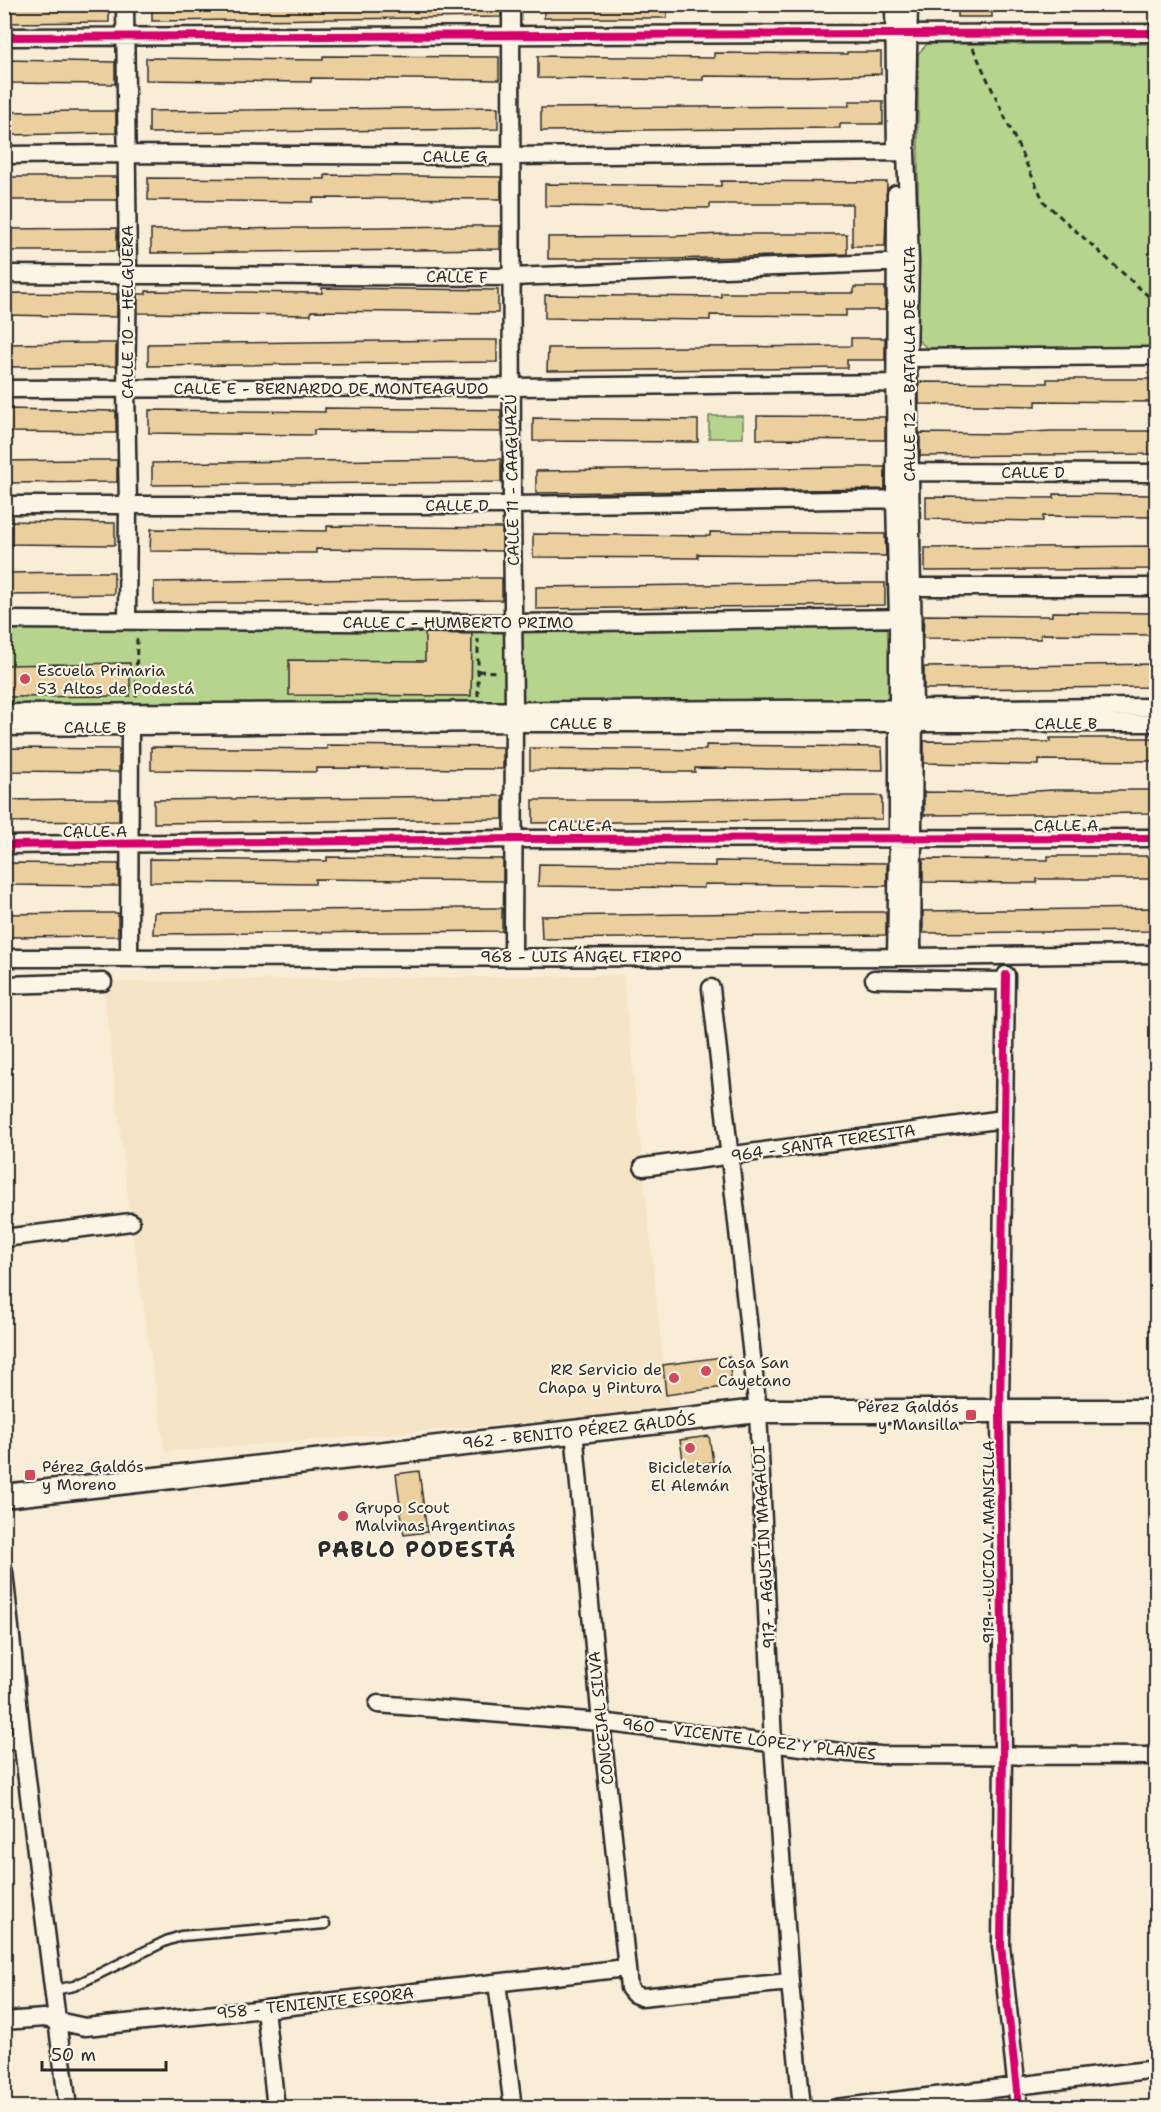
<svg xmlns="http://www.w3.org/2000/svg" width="1161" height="2112" viewBox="0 0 1161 2112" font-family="'Shantell Sans',sans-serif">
<rect width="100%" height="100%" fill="#f9edd7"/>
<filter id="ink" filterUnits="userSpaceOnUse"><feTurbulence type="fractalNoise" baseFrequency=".0167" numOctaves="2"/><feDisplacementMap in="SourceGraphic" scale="12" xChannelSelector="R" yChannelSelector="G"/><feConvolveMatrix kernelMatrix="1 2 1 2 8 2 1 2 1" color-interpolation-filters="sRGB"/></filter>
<g filter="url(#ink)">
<!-- built -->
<path fill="#f5e4c6" d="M623 975 668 1411 165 1452 131 1222 103 982Z"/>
<!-- green -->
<path fill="#b6d48d" stroke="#70805c" stroke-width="1.5" d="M927 44H1156V348H927L918 340V54Z
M709 416H743V438H709Z
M898 618 897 708 5 713 4 620Z"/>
<!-- building -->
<path fill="#ebcf9f" stroke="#2b2b2b" stroke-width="1.5" d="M4 4H109V22L4 23Z
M152 4H501V17L152 21Z
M544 4H667V18H544Z
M958 4H992V17H958Z
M847 52H881V74L796 77 703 76V80L538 78V56L714 58V53L847 54Z
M323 56 499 57V80L311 78V82L146 80V58L323 60Z
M4 60 115 62V84L4 83Z
M849 101H883V124H840V128L541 131V108L849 106Z
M498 107V129L149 133V111Z
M83 111H116V133L4 135V112Z
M325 175 501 177V199L313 198V202L148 200V178L325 179Z
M4 177H116L117 200H4Z
M721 181 887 182 885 246H852V204H710V208L545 206V184L721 186Z
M466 226H500V249L151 253V230Z
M117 228V251H4V229Z
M724 234H847V254L671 259H548V237L675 236Z
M854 287H885V310H846V316L710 315V320L545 318V295L721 297V293H854Z
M322 288 498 290V313L311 311V315L138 313V294H146V291L322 293Z
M4 293 117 294V317L4 315Z
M851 338H885V360H847V368L547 371 548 348 851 346Z
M463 340H497V362L148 366V344Z
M89 343H116V366L4 367V344Z
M1047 379H1156V402L1036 401V406L919 404V382L1047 383Z
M325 408 501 410V432L314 430V435L149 433V410L325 412Z
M4 409 116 411V433L4 432Z
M757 416 885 417V440L757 439Z
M533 418 698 420V442L533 441Z
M1050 431H1156V454L920 456V433L1001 434Z
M466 459H501V482L152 485V463Z
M83 460H117V482L4 483V461Z
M851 467H885V489L536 493V471Z
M1054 494 1156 495V517L1043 516V521L926 519V497L1054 498Z
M4 521 115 523V545L4 544Z
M327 526 502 528V551L316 549V553H281V552L150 551 151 529 327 531Z
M710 532 885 534 886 556 698 554V558L533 557V534L710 536Z
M1156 546V569L925 571V548Z
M80 572H114V594L4 595V573Z
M468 578H502V600L154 604V582Z
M851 583H885V605L536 609V587Z
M1052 612 1156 613V635L1041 634V639L923 638 924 615 1052 616Z
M425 633 472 634 471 696 289 695V660L425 661Z
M130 663V696L4 697V665Z
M1156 664V687L924 689V667Z
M1050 738H1156V761L1039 760V765L924 763V741L1050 742Z
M327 745 503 747V769L316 768V772L151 770V747L327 749Z
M706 745 882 747 883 770 695 768V772H661V771L530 770V748L706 750Z
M4 748 119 749V772L4 771Z
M1053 790H1156V813L924 815V792L1004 793Z
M468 796H503V819L154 823V800Z
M848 796H882V819L533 823V800H660Z
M85 799H119V821L4 822V800Z
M1048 856H1156V879H1037V883L923 882V859L1048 860Z
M327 857 503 859V881L315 879V884L150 882V859L327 861Z
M715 861 887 863V886L704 884V888L538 886 539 864 715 866Z
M4 863 119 864V886L4 885Z
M468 908H502V931L153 934 154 912Z
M1156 908V931L923 933V911Z
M856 912H886V935L542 939 541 916Z
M84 913H118V936L4 937V914Z
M729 1356 731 1379 724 1387 666 1395 663 1365Z
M709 1436 713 1462 684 1466 680 1440Z
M419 1471 427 1532 404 1535 396 1474Z"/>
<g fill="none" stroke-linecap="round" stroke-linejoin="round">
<!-- lane casing -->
<g stroke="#2b2b2b" stroke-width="13">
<path id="lane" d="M54 1990 74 1986 166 1941 181 1936 325 1924"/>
</g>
<!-- street casing -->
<g stroke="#2b2b2b" stroke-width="21">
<path id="street" d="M125 4 128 273 126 389 128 505 127 620
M511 4 512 505 514 709 513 956
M894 4 896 151
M909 4 906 152 910 262 908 358 914 708 912 957
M4 37 1156 33
M4 155 127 154 510 156 906 152
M4 274 511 277 909 262
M908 358 1156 356
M4 389 511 387 905 383
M910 472 1156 473
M4 505H512L906 499
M912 587H1156
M4 620 514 623 908 618
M4 713 1156 707
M4 727 514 723H1156
M4 845 514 839 1156 838
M896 957 898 839V618L895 500 896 194
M4 958 912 957 1156 954
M129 958 130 726
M1006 975 1000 1410 1003 1754 1001 1946 1019 2108
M874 979 1005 981
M4 985 103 982
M711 988 758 1411 773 1743 790 1982 802 2108
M643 1167 1004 1119
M4 1238 131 1222
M574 1431 601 1722 629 1988 634 1994 641 1997 790 1982
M4 1572 22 1739 68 2108
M378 1704 601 1722 849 1753 881 1755 1156 1756
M4 1742 22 1739
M497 1983 513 2108
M265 2009 276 2108
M4 2021 44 2018 85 2027 265 2009 626 1968
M836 2108 1156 2069"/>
</g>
<!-- secondary casing -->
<g stroke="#2b2b2b" stroke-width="27">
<path id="secondary" d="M4 1496 758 1411H1156"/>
</g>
<!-- path -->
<path stroke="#2b2b2b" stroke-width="3" stroke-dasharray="6 4.5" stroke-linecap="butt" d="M973 48 1044 202 1156 303
M478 671 497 672
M478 696V639
M136 697 137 637"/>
<!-- lane -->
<use href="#lane" stroke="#fcf5e5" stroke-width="8"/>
<!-- street -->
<use href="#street" stroke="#fcf5e5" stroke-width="16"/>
<!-- secondary -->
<use href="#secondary" stroke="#fcf5e5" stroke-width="22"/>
<!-- cycleway casing -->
<g stroke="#fcf5e5" stroke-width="11">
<path id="cycleway" d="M4 37 1156 33
M4 845 514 839 1156 838
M1006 975 1000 1410 1003 1754 1001 1946 1019 2108"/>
</g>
<!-- cycleway -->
<use href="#cycleway" stroke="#d6006c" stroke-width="8"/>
</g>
</g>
<!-- markers -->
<g fill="#d1495b" stroke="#fcf5e5" stroke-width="2">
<circle cx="25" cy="679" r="6"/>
<circle cx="706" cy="1371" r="6"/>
<circle cx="674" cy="1378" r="6"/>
<rect x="965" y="1409" width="12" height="12" rx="3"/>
<circle cx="690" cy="1448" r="6"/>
<rect x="24" y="1469" width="12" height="12" rx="3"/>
<circle cx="343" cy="1516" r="6"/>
</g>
<g text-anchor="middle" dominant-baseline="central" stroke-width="4.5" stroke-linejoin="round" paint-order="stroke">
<!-- street labels -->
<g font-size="16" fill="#2b2b2b" stroke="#fcf5e5">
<text x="455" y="156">CALLE G</text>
<text transform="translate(457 277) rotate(1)">CALLE F</text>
<text transform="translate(127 312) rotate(-90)">CALLE 10 - HELGUERA</text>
<text transform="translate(909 364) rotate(-90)">CALLE 12 - BATALLA DE SALTA</text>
<text x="331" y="388">CALLE E - BERNARDO DE MONTEAGUDO</text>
<text x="1033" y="472">CALLE D</text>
<text transform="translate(512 480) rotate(-91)">CALLE 11 - CAAGUAZÚ</text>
<text x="457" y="505">CALLE D</text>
<text x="458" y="622">CALLE C - HUMBERTO PRIMO</text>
<text x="581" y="723">CALLE B</text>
<text x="1066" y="723">CALLE B</text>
<text x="95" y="727">CALLE B</text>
<text x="580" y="825">CALLE A</text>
<text x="1066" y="825">CALLE A</text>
<text x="95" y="831">CALLE A</text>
<text x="581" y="956">968 - LUIS ÁNGEL FIRPO</text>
<text transform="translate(823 1143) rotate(-8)">964 - SANTA TERESITA</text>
<text transform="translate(579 1431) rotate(-6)">962 - BENITO PÉREZ GALDÓS</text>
<text transform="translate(988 1542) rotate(-90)">919 - LUCIO V. MANSILLA</text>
<text transform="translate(764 1547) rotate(-93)">917 - AGUSTÍN MAGALDI</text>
<text transform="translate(601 1718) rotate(-96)">CONCEJAL SILVA</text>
<text transform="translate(749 1739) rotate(7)">960 - VICENTE LÓPEZ Y PLANES</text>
<text transform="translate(315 2003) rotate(-6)">958 - TENIENTE ESPORA</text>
</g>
<!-- poi labels -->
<g font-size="16" fill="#2b2b2b" stroke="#fcf5e5" text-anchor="start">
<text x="37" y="670">Escuela Primaria<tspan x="37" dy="18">53 Altos de Podestá</tspan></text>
<text x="718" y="1362">Casa San<tspan x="718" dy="18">Cayetano</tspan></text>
<text x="662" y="1369" text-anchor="end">RR Servicio de<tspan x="662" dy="18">Chapa y Pintura</tspan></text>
<text x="959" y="1406" text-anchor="end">Pérez Galdós<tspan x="959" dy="18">y Mansilla</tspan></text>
<text x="42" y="1466">Pérez Galdós<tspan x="42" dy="18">y Moreno</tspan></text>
<text x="690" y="1467" text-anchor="middle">Bicicletería<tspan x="690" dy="18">El Alemán</tspan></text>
<text x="355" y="1507">Grupo Scout<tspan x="355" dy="18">Malvinas Argentinas</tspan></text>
</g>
<!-- district labels -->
<g font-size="22" font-weight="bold" letter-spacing="1.5" fill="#2b2b2b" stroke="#fcf5e5">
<text x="417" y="1549">PABLO PODESTÁ</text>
</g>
</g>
<!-- margin -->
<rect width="1161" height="2112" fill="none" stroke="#fcf5e5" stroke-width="24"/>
<rect x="12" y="12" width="1137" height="2088" fill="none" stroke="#2b2b2b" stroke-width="2" filter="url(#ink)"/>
<!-- scale -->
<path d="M42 2061v9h124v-9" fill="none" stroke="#2b2b2b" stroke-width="3"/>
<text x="51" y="2061" font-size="18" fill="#2b2b2b" stroke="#fcf5e5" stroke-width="4.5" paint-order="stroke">50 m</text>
</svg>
